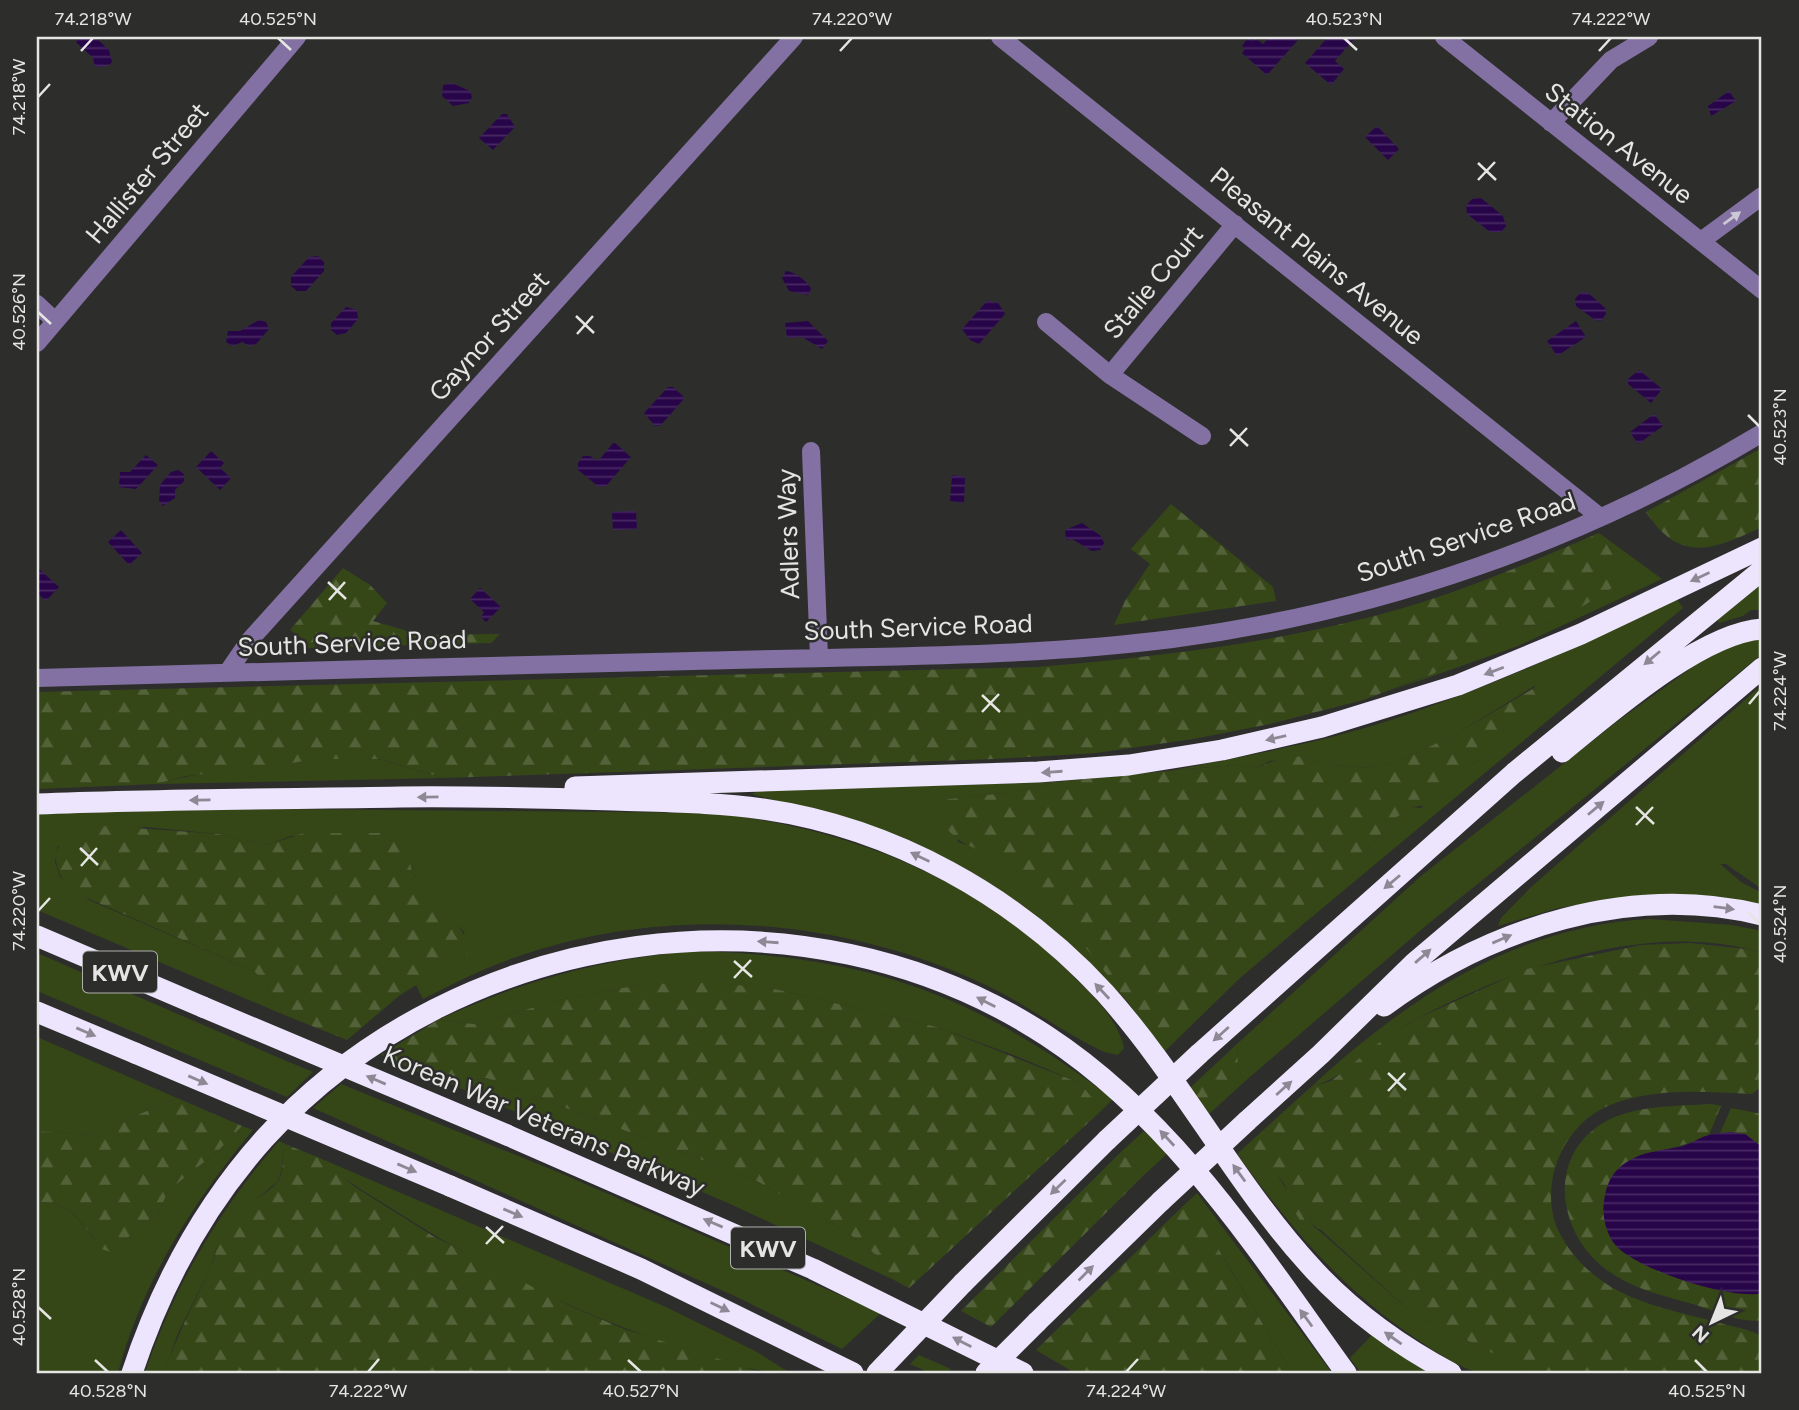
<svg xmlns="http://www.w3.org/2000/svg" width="1799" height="1410" viewBox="0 0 1799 1410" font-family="Figtree,sans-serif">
<defs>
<pattern id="forest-firs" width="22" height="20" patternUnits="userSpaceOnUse" patternTransform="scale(1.75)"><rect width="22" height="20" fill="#364717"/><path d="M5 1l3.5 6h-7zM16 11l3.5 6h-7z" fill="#536239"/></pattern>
<pattern id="water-rules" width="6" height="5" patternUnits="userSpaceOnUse" patternTransform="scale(1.75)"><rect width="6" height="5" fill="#280549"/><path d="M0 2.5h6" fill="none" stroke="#472963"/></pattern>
</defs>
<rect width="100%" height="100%" fill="#2d2e2c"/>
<!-- grass -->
<path fill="#364717" d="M1599 533 1662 579 1518 646 1393 690 1433 674 1481 643 1515 629 1551 622 1612 551Z
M1762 581V610H1751L1743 616 1719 623 1716 618Z
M1676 598 1683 608 1301 926 1394 819 1412 807 1421 808 1450 777 1479 760 1536 685 1456 734 1395 763 1366 768 1323 764 1306 757 1270 761 1255 768 1237 765 1173 770C1251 755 1331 741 1406 715 1499 683 1589 643 1676 598Z
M1762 638V654L1428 924 1244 1082 1238 1067 1237 1044 1421 876 1614 724 1712 653 1726 645Z
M1762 685V889L1726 864H1720L1741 882 1762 893V906L1623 898 1558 908 1498 926 1501 918 1530 888Z
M313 759H378L444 778 156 784C207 769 260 770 313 759Z
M1055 782 1014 792 949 799 958 842C969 846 983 848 994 854 1033 875 1100 964 1128 1002L1055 931 932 852 894 834 752 794 757 791Z
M278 809 711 813C845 827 976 877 1072 975 1094 997 1117 1018 1124 1048L1118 1055 1104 1052C1060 1031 1021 1000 975 980 834 917 666 905 519 956 486 967 454 983 423 999L416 985 466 954 464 932 420 884 411 869 399 833 291 836 267 845 219 834 145 827 58 847 55 862 60 877 89 900 254 971 267 985 282 1014 37 910V811Z
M1649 919 1732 925 1762 931V953C1653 919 1515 967 1418 1018 1380 1038 1352 1075 1311 1087 1406 999 1516 926 1649 919Z
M694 951C869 956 974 994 1113 1099L1102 1110 1080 1083 1016 1056 937 1027 766 987 644 984 564 999 474 1024 438 1020C522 981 601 959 694 951Z
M37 953 284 1060 313 1072 287 1097 37 991Z
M37 1037 177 1098 91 1135 37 1131Z
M487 1078 755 1180 847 1232 876 1255 894 1280 728 1203 448 1083C463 1085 472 1079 487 1078Z
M341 1084 560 1173 881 1313 842 1349 739 1298 313 1108Z
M242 1126 253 1130C193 1202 142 1282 118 1373H37V1203C66 1199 79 1219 95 1241L122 1244 140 1225 158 1214 168 1191 219 1150Z
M1144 1131 1168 1153 1144 1175 1121 1152Z
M279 1141 285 1144C281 1157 284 1169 278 1181L221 1230 212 1265 178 1333 164 1373H145C174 1286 219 1210 279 1141Z
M1237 1154 1275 1172 1307 1220 1411 1312 1532 1373C1516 1373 1494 1377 1479 1373 1458 1367 1436 1352 1418 1340 1340 1288 1292 1229 1237 1154Z
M322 1159 666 1307 757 1352 790 1373C754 1373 721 1361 687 1350 583 1316 483 1268 391 1208 367 1193 343 1180 322 1159Z
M1197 1193 1332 1373H1292L1224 1258 1182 1207Z
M1372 1335 1431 1373H1361L1350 1358Z
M919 1355 951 1369 947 1373H930L910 1364Z"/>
<!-- forest -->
<path fill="url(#forest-firs)" d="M1762 448V527C1714 549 1681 565 1646 512Z
M1171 504 1273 587 1276 601 1114 625 1125 601 1150 564 1131 549Z
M1599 533 1612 551 1620 570 1612 588 1583 606 1551 622 1515 629 1482 643 1433 674 1363 700 1270 724 1193 739 1096 753 994 759 444 778 379 759H313L273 767 186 776 156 784 37 789V692L1037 667C1166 656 1296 641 1420 603 1481 584 1540 558 1599 533Z
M343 568 370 585 387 603 373 621 421 635 500 634 491 643 306 648 307 641 290 630Z
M1546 681 1551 683 1552 689C1536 716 1506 740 1481 758 1460 774 1441 780 1429 805L1412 807 1394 819 1301 926 1240 978 1164 1052C1119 989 1072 924 1015 871 985 843 949 853 938 807L948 799 1014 792 1055 782 1198 768 1237 765 1255 768 1287 756 1306 757 1323 764 1366 768 1395 763 1456 734Z
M106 826 219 834 267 845 304 833H399C415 844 406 859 413 873 427 898 474 928 467 954L400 995 347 1040 282 1014 267 985 254 971 71 891C38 850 64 833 106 826Z
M1690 943 1746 949 1762 953V1086L1752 1094C1705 1092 1655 1087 1610 1105 1567 1122 1542 1175 1554 1219 1560 1241 1580 1265 1598 1278 1632 1305 1686 1313 1727 1325 1738 1328 1753 1330 1762 1337V1373H1532L1411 1312 1321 1230 1307 1221 1300 1220 1288 1202C1291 1173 1257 1165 1237 1154L1311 1087 1331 1081 1385 1038 1418 1018 1527 969 1641 945Z
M702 983 766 987 937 1027 1080 1083 1102 1110 909 1288 894 1280 876 1255 847 1232 755 1180 487 1078C477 1078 469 1084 460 1084 434 1084 405 1064 381 1055L438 1020 474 1024 564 999 644 984Z
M1237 1044 1238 1067 1244 1082 1208 1115 1190 1088Z
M177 1098 242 1126 219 1150 168 1191 158 1214 140 1225 122 1244 110 1252 102 1249C83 1226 70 1198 37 1203V1131L91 1135Z
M1712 1104 1721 1106 1709 1135C1680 1150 1649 1148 1621 1166L1662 1272 1729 1292 1762 1293V1320C1742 1324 1716 1311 1696 1305 1669 1297 1640 1291 1616 1276 1560 1244 1542 1160 1603 1123 1633 1105 1677 1106 1712 1104Z
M1731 1108 1762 1114V1147L1745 1134H1720Z
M285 1144 322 1159 355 1187 433 1236 568 1305 624 1329 763 1373H164C177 1335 195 1301 212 1265 217 1254 216 1239 222 1229 234 1207 264 1200 279 1180 285 1170 281 1155 285 1144Z
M1121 1152 1144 1175 991 1327 961 1311Z
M1182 1207 1201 1220 1292 1373H1075L1036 1350Z"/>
<!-- water -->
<path fill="url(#water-rules)" d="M81 37H95L109 50 112 62 108 66 95 67 93 58 76 42Z
M1270 37H1294L1298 40 1267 75 1242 53 1245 49 1242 46 1248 38 1252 41 1255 38 1263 44Z
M1328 37 1354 39 1335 61 1344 69 1331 85 1305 63Z
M452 83 470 91 472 97 469 103 453 106 442 96 443 85Z
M1729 91 1736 101 1711 116 1708 106Z
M502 114H507L515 127 493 150 479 138Z
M1377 126 1399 149 1388 160 1365 137Z
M1481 198 1503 216 1506 226 1501 232H1490L1467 214 1466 206 1472 199Z
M318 256 324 262V271L306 291H297L291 286V277L309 257Z
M786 271C793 271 809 282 811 289L808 295 789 291 782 278Z
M1587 292 1605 308 1606 314 1601 321 1595 320 1576 306 1575 299 1580 293Z
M988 300 993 303 997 301 1005 314 979 344 970 340 962 329Z
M346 307 357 310 358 319 346 333 337 335 331 330V323Z
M259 320 266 322 269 329 256 344 250 346 242 342 233 346 226 342 228 331H240Z
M808 321 828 341 822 349 802 337 787 338 785 323Z
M1576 321 1586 337 1557 356 1547 341Z
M1639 370 1662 389 1651 403 1628 384V379Z
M668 387H673L683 396V400L660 426H655L644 413Z
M1654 414 1663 426 1638 444 1630 432Z
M614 442 631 457 606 486 599 487 578 470V463L583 456H590L598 461Z
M211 451 224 463 220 468 231 478 220 490 196 467Z
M146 455 158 465 136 489 119 487 120 472H130Z
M178 470 184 474V481L175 490V498L163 506 159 501 160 485 171 472Z
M952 475 965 477 964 503 950 501Z
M636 511 637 529 613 530 612 512Z
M1082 523 1101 536 1104 543 1100 550 1092 551 1072 539 1066 540 1065 530Z
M121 530 142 553 129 565 108 542Z
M37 567 59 587 46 601 37 593Z
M480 588 501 607 486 622 481 617 484 612 470 599Z
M1731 1132 1745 1134 1762 1147V1293C1733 1301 1630 1268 1613 1242 1605 1230 1602 1214 1604 1201 1606 1186 1611 1173 1624 1164 1642 1151 1659 1151 1680 1147 1690 1145 1699 1137 1709 1135 1716 1133 1724 1133 1731 1132Z"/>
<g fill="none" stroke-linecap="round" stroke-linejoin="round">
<!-- minor -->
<path stroke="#8371a3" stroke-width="18" d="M1000 37 1600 517
M1444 37 1762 290
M1551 123 1611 60 1649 37
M1701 241 1762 196
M37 304 55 321
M1046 322 1110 375 1235 224
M37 343 297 37
M1110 375 1202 436
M811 451 819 657
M227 673 249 641 794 37
M37 678C256 672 474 666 693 661 852 656 1014 659 1172 639 1380 612 1583 541 1762 433"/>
<!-- highway -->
<path stroke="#ede4fd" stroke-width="21" d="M1562 752C1610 713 1701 633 1762 629
M575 787 1038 772 1129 765 1222 750 1322 727 1458 685 1581 634 1762 548
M37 804C158 799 279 799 400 797 472 796 543 798 614 800 664 802 713 802 763 809 893 828 1016 896 1105 993 1182 1079 1235 1185 1314 1270 1353 1312 1400 1346 1451 1373
M37 936 203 1007
M1384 1006C1491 927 1630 883 1762 915
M37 1012 135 1053
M1199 1054 1514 773 1762 570
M1247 1121 1321 1054 1414 963 1762 668
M507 1135 813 1269 1023 1373
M450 1186 641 1269 853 1373
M963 1283 1107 1140
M1037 1322 1161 1201
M132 1373C160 1288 204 1206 264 1139 460 923 803 876 1047 1036 1175 1120 1258 1251 1346 1373"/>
<!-- highway-bridge -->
<path stroke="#ede4fd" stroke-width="21" d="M203 1007 507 1135
M135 1053 450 1186
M1107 1140 1199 1054
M1161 1201 1247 1121
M877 1373 963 1283
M986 1373 1037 1322"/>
</g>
<!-- one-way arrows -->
<defs><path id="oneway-solid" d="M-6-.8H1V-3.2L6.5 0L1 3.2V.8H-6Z" transform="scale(1.75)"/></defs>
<use fill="#ccc9d4" href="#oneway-solid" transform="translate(1732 218) rotate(-36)"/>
<g fill="#8d8994">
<use href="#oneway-solid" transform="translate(1700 577) rotate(155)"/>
<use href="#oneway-solid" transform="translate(1652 658) rotate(140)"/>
<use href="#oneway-solid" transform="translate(1494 671) rotate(159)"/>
<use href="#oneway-solid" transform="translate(1276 738) rotate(167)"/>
<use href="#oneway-solid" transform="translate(1052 772) rotate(176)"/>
<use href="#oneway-solid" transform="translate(428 797) rotate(179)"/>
<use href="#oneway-solid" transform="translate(200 800) rotate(179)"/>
<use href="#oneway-solid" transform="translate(1596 808) rotate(-40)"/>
<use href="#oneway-solid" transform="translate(920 857) rotate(-154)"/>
<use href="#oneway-solid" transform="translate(1392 882) rotate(140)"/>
<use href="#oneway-solid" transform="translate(1724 908) rotate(7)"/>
<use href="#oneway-solid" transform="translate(1502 939) rotate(-23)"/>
<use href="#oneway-solid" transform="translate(768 942) rotate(-176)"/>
<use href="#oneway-solid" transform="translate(1423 956) rotate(-41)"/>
<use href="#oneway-solid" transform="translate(1102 991) rotate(-133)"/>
<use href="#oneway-solid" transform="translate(986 1002) rotate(-153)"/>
<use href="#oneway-solid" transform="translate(86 1032) rotate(23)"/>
<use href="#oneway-solid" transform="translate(1221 1034) rotate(138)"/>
<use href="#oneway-solid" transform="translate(198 1080) rotate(23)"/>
<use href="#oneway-solid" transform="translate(376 1080) rotate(-157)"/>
<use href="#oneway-solid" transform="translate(1284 1088) rotate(-42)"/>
<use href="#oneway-solid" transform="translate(1167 1138) rotate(-133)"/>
<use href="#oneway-solid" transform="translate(407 1168) rotate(23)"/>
<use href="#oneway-solid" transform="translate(1239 1173) rotate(-126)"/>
<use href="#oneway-solid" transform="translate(1058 1187) rotate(136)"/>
<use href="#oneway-solid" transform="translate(513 1213) rotate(23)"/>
<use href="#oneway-solid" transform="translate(713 1223) rotate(-157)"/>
<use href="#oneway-solid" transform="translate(1086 1273) rotate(-45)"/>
<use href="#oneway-solid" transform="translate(720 1307) rotate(26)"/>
<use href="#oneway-solid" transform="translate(1306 1318) rotate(-126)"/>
<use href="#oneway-solid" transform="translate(1393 1338) rotate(-145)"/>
<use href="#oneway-solid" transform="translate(962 1342) rotate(-153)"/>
</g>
<!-- ticks -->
<path fill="none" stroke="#e5e6e4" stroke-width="2.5" d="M278 38 291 50M1344 38 1357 50M81 51 93 38M840 51 852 38M1599 51 1611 38M38 97 50 84M1478 163 1496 180M1478 180 1495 162M38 312 51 324M576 316 594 333M577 334 593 316M1748 415 1760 427M1230 429 1248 446M1230 446 1247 428M328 582 346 599M329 600 345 582M982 695 1000 712M1749 704 1760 691M982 712 999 694M1636 807 1654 824M1636 825 1653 807M80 848 98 865M81 866 97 848M38 911 50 898M1748 912 1760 924M734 961 752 977M734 978 751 960M1388 1073 1406 1090M1388 1091 1405 1073M486 1227 504 1243M486 1244 503 1226M38 1307 51 1319M95 1360 108 1372M628 1360 641 1372M1695 1360 1707 1372M368 1372 379 1359M1126 1372 1138 1359"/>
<g text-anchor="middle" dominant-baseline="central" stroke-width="5" stroke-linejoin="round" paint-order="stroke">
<!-- shield labels -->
<g fill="#2d2e2c" stroke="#aeafad" stroke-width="2">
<rect x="83" y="951.5" width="74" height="41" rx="5"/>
<rect x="731" y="1227.5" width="74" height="41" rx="5"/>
</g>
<g font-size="24" font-weight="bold" fill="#e5e6e4">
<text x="120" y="972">KWV</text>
<text x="768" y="1248">KWV</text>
</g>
<!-- street labels -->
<g font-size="26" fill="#e5e6e4" stroke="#2d2e2c">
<text transform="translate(1619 143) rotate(38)">Station Avenue</text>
<text transform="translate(147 173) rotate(-50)">Hallister Street</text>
<text transform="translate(1317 256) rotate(39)">Pleasant Plains Avenue</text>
<text transform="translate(1153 282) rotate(-50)">Stalie Court</text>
<text transform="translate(489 336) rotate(-48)">Gaynor Street</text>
<text transform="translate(788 534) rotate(-92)">Adlers Way</text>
<text transform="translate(1466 537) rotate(-19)">South Service Road</text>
<text transform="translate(918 627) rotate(-2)">South Service Road</text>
<text transform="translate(352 643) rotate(-2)">South Service Road</text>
<text transform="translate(544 1121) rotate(23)">Korean War Veterans Parkway</text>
</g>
</g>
<!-- border -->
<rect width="1799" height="1410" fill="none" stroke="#2d2e2c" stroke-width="77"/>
<!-- north arrow -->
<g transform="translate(1712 1322) rotate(223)" stroke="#2d2e2c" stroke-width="5" paint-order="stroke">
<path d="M0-5L12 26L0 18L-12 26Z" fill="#e5e6e4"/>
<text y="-10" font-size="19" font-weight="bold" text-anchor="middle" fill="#e5e6e4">N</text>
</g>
<rect x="38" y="38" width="1722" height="1334" fill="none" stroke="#e5e6e4" stroke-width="2.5"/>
<g font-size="18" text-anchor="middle" fill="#e5e6e4">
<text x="93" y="25">74.218°W</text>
<text x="278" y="25">40.525°N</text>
<text x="852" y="25">74.220°W</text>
<text x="1344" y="25">40.523°N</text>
<text x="1611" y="25">74.222°W</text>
<text transform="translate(19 97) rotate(-90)" y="6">74.218°W</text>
<text transform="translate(19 312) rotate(-90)" y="6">40.526°N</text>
<text transform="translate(1780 427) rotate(-90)" y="6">40.523°N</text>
<text transform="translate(1780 691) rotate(-90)" y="6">74.224°W</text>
<text transform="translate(19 911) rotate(-90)" y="6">74.220°W</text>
<text transform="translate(1780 924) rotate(-90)" y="6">40.524°N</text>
<text transform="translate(19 1307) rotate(-90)" y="6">40.528°N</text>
<text x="108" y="1397">40.528°N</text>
<text x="368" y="1397">74.222°W</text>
<text x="641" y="1397">40.527°N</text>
<text x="1126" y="1397">74.224°W</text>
<text x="1707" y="1397">40.525°N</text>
</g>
</svg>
